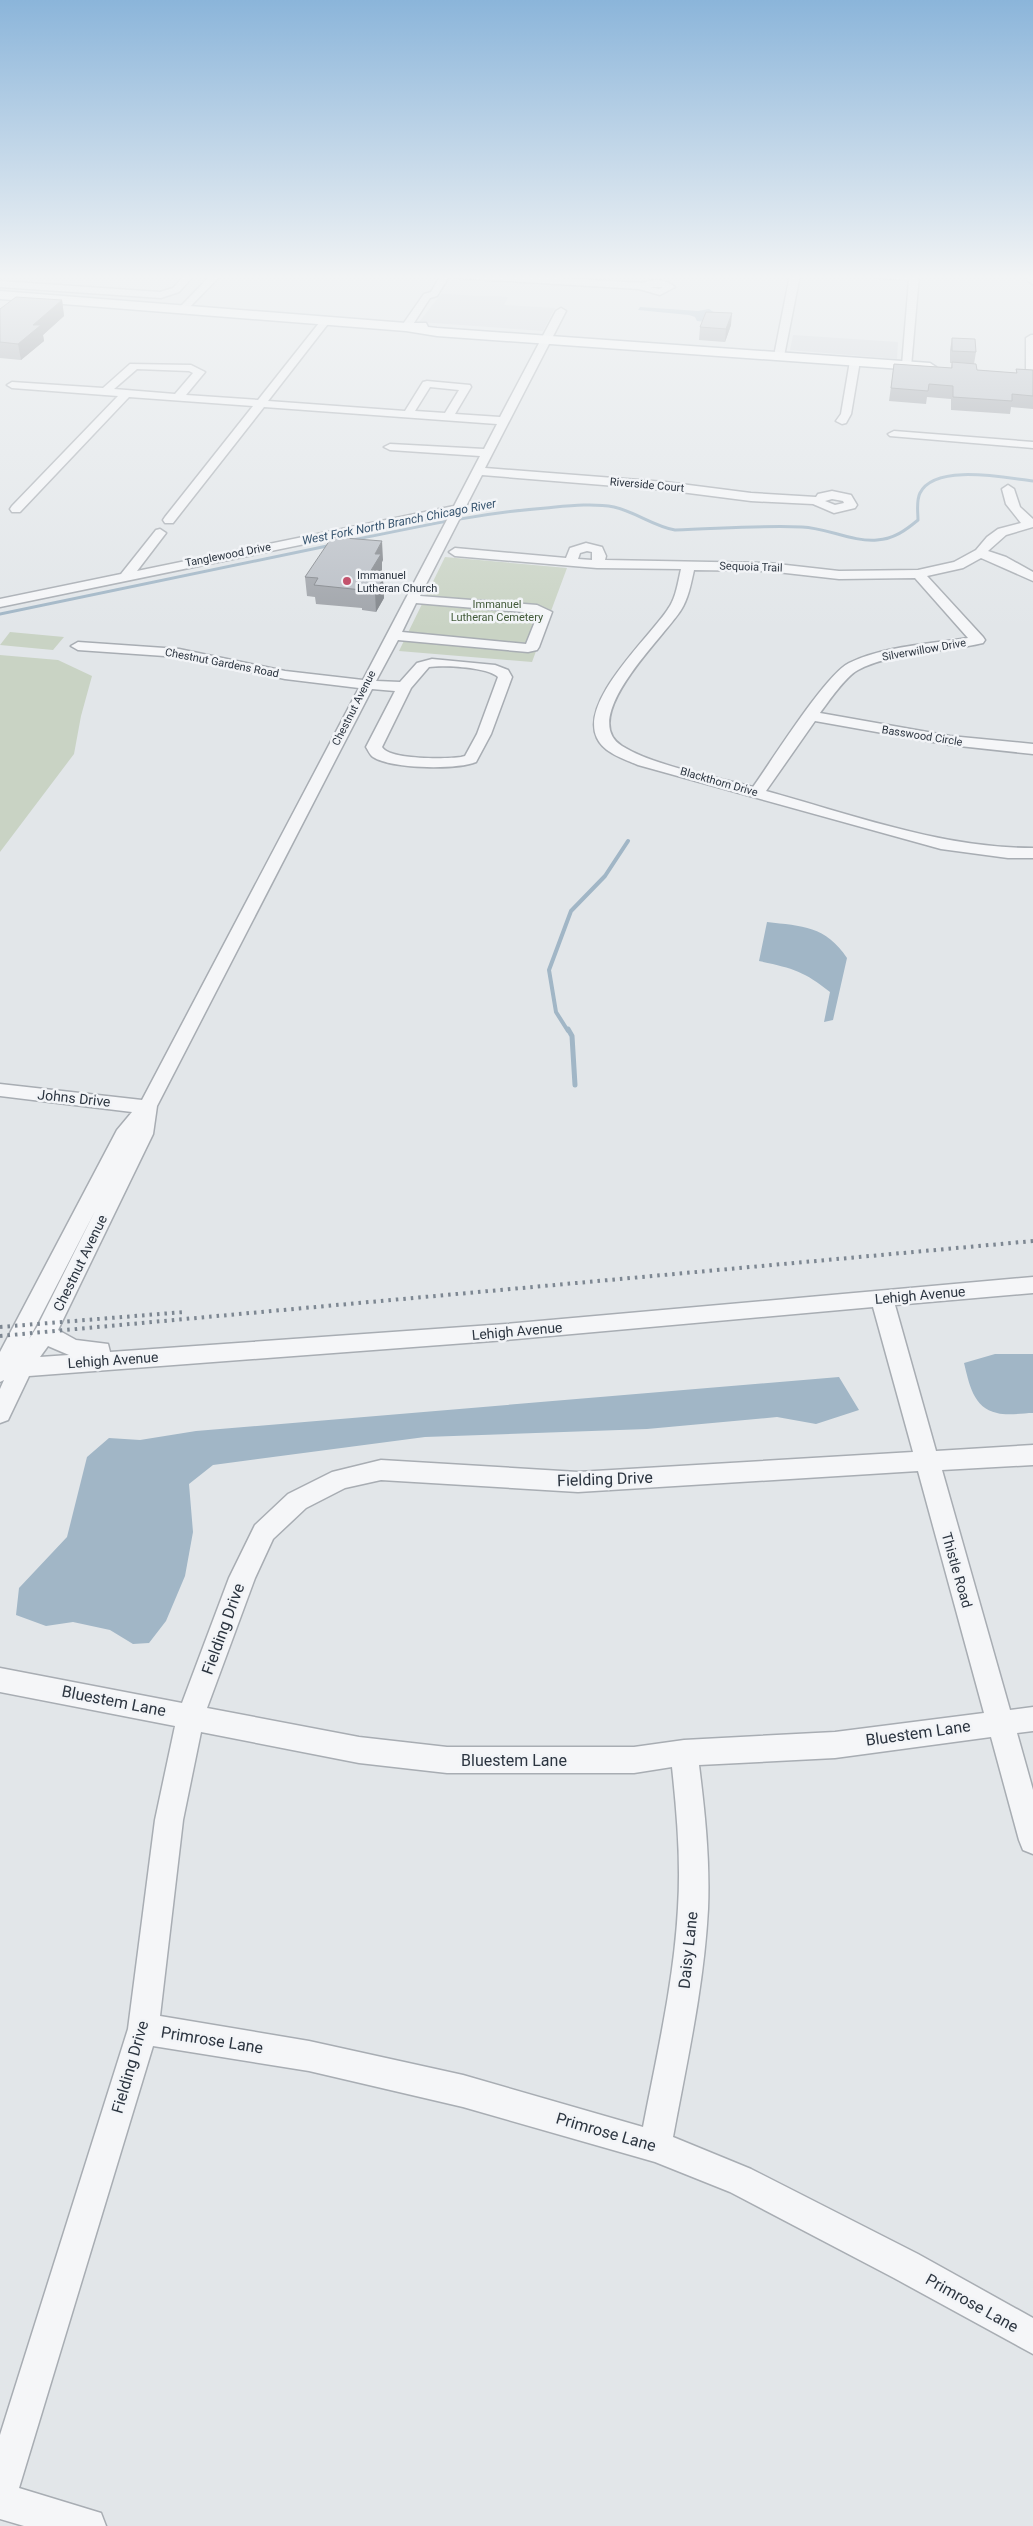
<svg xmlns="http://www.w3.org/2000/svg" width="1033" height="2526" viewBox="0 0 1033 2526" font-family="Roboto,sans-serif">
<rect width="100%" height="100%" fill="#e2e6e9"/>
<!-- built -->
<path fill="#d1d5db" d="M441 294 508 297 504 305 555 308 543 331 419 322Z
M793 335 898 342 897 359 790 350Z"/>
<!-- green -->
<path fill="#c9d3c4" d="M445 557 567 568 532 662 399 651Z
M10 632 64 637 53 650 0 645Z
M0 655 58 660 92 676 81 716 74 754 0 852Z"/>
<!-- water -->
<path fill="#a1b6c6" d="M640 307 698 311 709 309 715 313 705 322 697 321 695 317 689 315 638 310Z
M767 922C802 926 826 926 847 958L833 1020 824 1022 830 992C804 971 792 968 759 961Z
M995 1354H1033V1413C1022 1413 1008 1416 997 1413 973 1408 969 1383 964 1363Z
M839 1377 859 1410 816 1424 777 1417 647 1429 425 1437 213 1465 189 1484 193 1532 185 1576 166 1621 149 1643 133 1644 110 1630 73 1622 46 1626 16 1615 19 1588 67 1537 87 1457 109 1438 140 1440 196 1431Z"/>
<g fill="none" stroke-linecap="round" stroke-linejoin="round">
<!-- stream-far2 -->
<path stroke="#a1b6c6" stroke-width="3" d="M353 540C417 527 480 513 546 508 568 506 592 503 614 507 636 512 653 526 675 530 717 529 760 525 802 527 827 528 852 542 877 540 894 539 906 530 918 520 918 512 916 501 920 493 935 463 1006 478 1033 481
M0 614 332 545"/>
<!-- stream-far1 -->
<path stroke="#a1b6c6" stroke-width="4" d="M568 1031 556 1012 549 970 571 911 605 876 628 841"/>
<!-- stream -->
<path stroke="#a1b6c6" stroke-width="5" d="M568 1029 572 1036 575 1085"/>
<!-- minor casing -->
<g stroke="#a8adb3" stroke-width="3">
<path id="minor" d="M185 275H194L179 292 161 298 0 287V281L160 292 173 288Z
M211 275H221L186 311H180V307Z
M441 275H450L437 296 430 298 410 329H402L401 327 424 294 431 292Z
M453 275H510L643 283C653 278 666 279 675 287L660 295 639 289 457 278ZM650 287H663L659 289Z
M790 275H800L784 356 779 359 774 356Z
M874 275H919L911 367 907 368 902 365 909 280 878 278Z
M1027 275H1033V284L1028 281Z
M561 308 566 311 485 468 665 482 751 493 816 497 818 494 832 491 851 495 857 505 855 508 834 513 813 504 751 501 665 490 482 475 420 596 537 605 552 612 539 647 537 650 528 652 398 640 376 681 400 682 417 663 432 659 495 665 508 670 512 677 491 734 476 762C456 770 392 769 373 757 370 755 368 750 366 747L395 691 372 689 157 1106 153 1134 58 1330 76 1340 108 1344 110 1352 506 1324 1033 1277V1293L895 1305 936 1451 1033 1445V1465L942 1470 1010 1710 1033 1707V1731L1017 1733 1033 1790V1854L1023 1850 1019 1840 991 1737 835 1758 699 1765C705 1813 710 1860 708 1909 704 1986 687 2061 673 2137L751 2169 918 2254 1033 2318V2354L894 2278 730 2192 655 2162 463 2107 309 2071 153 2046 19 2488 101 2513 106 2526H24L0 2519V2435L128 2029 155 1820 175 1726 0 1692V1668L182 1703 229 1578 255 1525 288 1494 332 1472 381 1460 578 1472 913 1452 873 1307 506 1340 29 1376 8 1420 0 1423V1389L4 1380 0 1382V1352L117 1130 132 1112 0 1096V1084L142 1100 359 688 285 679 179 657 78 650 71 646 78 642 179 649 285 671 363 680 450 514 0 607V599L121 574 156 530 160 529 166 533 137 571 454 506 480 456 390 450 384 447 390 444 484 449 497 424 264 407 173 523H165L163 520 165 517 253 406 129 397 20 512H12L10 509 12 506 118 396 12 388 7 385 12 382 103 388 130 364 191 365 205 372 186 395 258 400 323 318 326 317 331 320 268 401 405 411 423 382 427 381 470 385 471 387 455 414 500 417 556 311ZM137 369 189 371 193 373 175 394 114 389ZM430 387 459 390 445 413 415 411ZM832 499 843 501 844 503 835 505 825 501ZM416 603 535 613 538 614 526 644 402 632ZM429 667C444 665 487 667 498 677L477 734 465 756 461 757C447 759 389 760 382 747L411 688ZM95 1211 37 1327 29 1339ZM48 1346 69 1355 40 1357ZM918 1471 984 1713 835 1732 684 1740 634 1747H447L359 1737 207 1708 255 1578 273 1539 306 1508 345 1488 381 1480 578 1492ZM201 1732 359 1763 447 1773H634L672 1767C677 1814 681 1861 678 1908 674 1982 657 2054 643 2127L463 2075 309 2041 160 2016 183 1820Z
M1031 335H1033V378H1031L1026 375V338Z
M855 358 860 361 851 414 846 423 842 424 836 421 841 414 850 361Z
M894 431 1033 442V448L890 436 888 434Z
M1008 485 1014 489 1020 507 1033 519V527L1006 535 988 551 1006 557 1033 572V581L981 558 963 568 927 576 983 637 985 640 983 643C946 652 891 652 858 670 845 677 829 701 820 713L950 736 1033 744V754L950 745 815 721 766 791C853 815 942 848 1033 848V858H1008L941 849 638 765C624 759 604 753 597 738 579 701 649 638 668 609 676 598 678 582 681 569L597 568 455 556 449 552 455 548 566 558 570 548 586 543 602 547 606 556 605 560 768 563 839 571 918 570 954 562 976 550 987 537 998 529 1021 523 1006 504 1002 489ZM587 551 592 552V560L578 559 580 553ZM694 570 768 571 839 579 915 578 968 638C930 644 884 646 849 663 825 675 771 762 753 787 716 777 654 766 622 746 577 718 664 637 681 610 688 599 691 584 694 570Z"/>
</g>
<!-- major casing -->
<g stroke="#a3abb4" stroke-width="3">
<path id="major" d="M0 291 406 323H426L428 327 437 328 930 363 936 367 930 371 437 336 406 331 0 299Z"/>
</g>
<!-- minor -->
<use href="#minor" fill="#f5f6f8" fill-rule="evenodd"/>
<!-- major -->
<use href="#major" fill="#fff" fill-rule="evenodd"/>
<!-- rail -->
<path stroke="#7d8792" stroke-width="4" stroke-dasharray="2.5 5" stroke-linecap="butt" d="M0 1327 184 1312
M0 1336 1033 1241"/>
</g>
<!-- wall -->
<path fill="#a0a4aa" d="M62 300 64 316 43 335 44 341 21 360 0 358V309Z
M731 325 725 342 699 340 700 327Z
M952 338 976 352 974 364 977 370 1016 373V369L1033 370V409L1011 407 1010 414 951 410V399L927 397 926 404 889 401 894 364 951 368 952 363H950V350Z
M383 560 382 562V573L379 578 383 579 384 598 376 612 362 610V608L316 604 315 597 307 596 305 577Z"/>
<!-- shaded-wall -->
<path fill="#82868b" d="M62 300 64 316 43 335 44 341 21 360 18 344 33 325Z
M732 313 731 325 725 342 726 329Z
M382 541 383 560 382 562V573L371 592 367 577 375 554Z
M383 579 384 598 376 612 375 593Z"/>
<!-- building -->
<path fill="#babfc6" stroke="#82868b" d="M16 297 62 300 33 325H41L18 344 0 342V309Z
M706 312 732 313 726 329 700 327Z
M952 338 975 339 976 352 952 351Z
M952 362 976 364 977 370 1017 373 1016 369 1033 370V396L1012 394V401L953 397V386L929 384 928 391 891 388 894 364 952 368Z
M332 537 382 541 375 554H381L367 577 383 579 375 593 361 591 362 590 314 585 318 578 305 577Z"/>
<!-- sky -->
<linearGradient id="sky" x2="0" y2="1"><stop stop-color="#8bb5da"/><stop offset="0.44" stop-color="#f2f4f5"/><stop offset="1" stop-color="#f2f4f5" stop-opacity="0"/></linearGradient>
<rect width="1033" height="629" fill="url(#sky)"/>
<!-- markers -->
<circle fill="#c3536d" stroke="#f2f4f7" stroke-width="2" cx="347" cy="581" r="5"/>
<g text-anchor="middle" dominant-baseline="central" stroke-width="5" stroke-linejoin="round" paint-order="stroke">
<!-- far-street labels -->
<g font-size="11" fill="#2c3540" stroke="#f2f4f7">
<text transform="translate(647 485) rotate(5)">Riverside Court</text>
<text transform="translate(228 555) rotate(-11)">Tanglewood Drive</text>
<text transform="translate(751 567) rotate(2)">Sequoia Trail</text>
<text transform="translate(924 650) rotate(-10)">Silverwillow Drive</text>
<text transform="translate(222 663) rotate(11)">Chestnut Gardens Road</text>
<text transform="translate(354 708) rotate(-63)">Chestnut Avenue</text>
<text transform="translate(922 736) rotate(9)">Basswood Circle</text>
<text transform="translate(719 782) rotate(16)">Blackthorn Drive</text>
</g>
<!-- far-poi labels -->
<g font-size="11" fill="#2c3540" stroke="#f2f4f7" text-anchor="start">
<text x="357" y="575">Immanuel<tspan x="357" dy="13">Lutheran Church</tspan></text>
</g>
<!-- far-park labels -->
<g font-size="11" fill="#435b3a" stroke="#f2f4f7">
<text x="497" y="604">Immanuel<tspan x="497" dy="13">Lutheran Cemetery</tspan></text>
</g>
<!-- far-water labels -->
<g font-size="12" font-style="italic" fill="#395670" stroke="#f2f4f7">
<text transform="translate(399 522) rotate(-11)">West Fork North Branch Chicago River</text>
</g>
<!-- street labels -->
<g font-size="14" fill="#2c3540" stroke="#f2f4f7">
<text transform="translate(74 1098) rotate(6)">Johns Drive</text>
<text transform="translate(80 1263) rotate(-64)">Chestnut Avenue</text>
<text transform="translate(920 1295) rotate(-5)">Lehigh Avenue</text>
<text transform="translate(517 1331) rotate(-5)">Lehigh Avenue</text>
<text transform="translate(113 1360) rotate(-4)">Lehigh Avenue</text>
<text transform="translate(957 1570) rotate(74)">Thistle Road</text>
</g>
<!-- near-street labels -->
<g font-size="16" fill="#2c3540" stroke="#f2f4f7">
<text transform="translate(605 1479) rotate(-2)">Fielding Drive</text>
<text transform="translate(223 1629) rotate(-70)">Fielding Drive</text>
<text transform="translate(114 1701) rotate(11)">Bluestem Lane</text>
<text transform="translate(918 1733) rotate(-8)">Bluestem Lane</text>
<text x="514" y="1760">Bluestem Lane</text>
<text transform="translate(688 1950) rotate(-84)">Daisy Lane</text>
<text transform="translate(212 2040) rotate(9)">Primrose Lane</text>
<text transform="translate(130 2067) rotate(-74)">Fielding Drive</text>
<text transform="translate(606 2132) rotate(16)">Primrose Lane</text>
<text transform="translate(972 2303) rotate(29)">Primrose Lane</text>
</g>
</g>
</svg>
